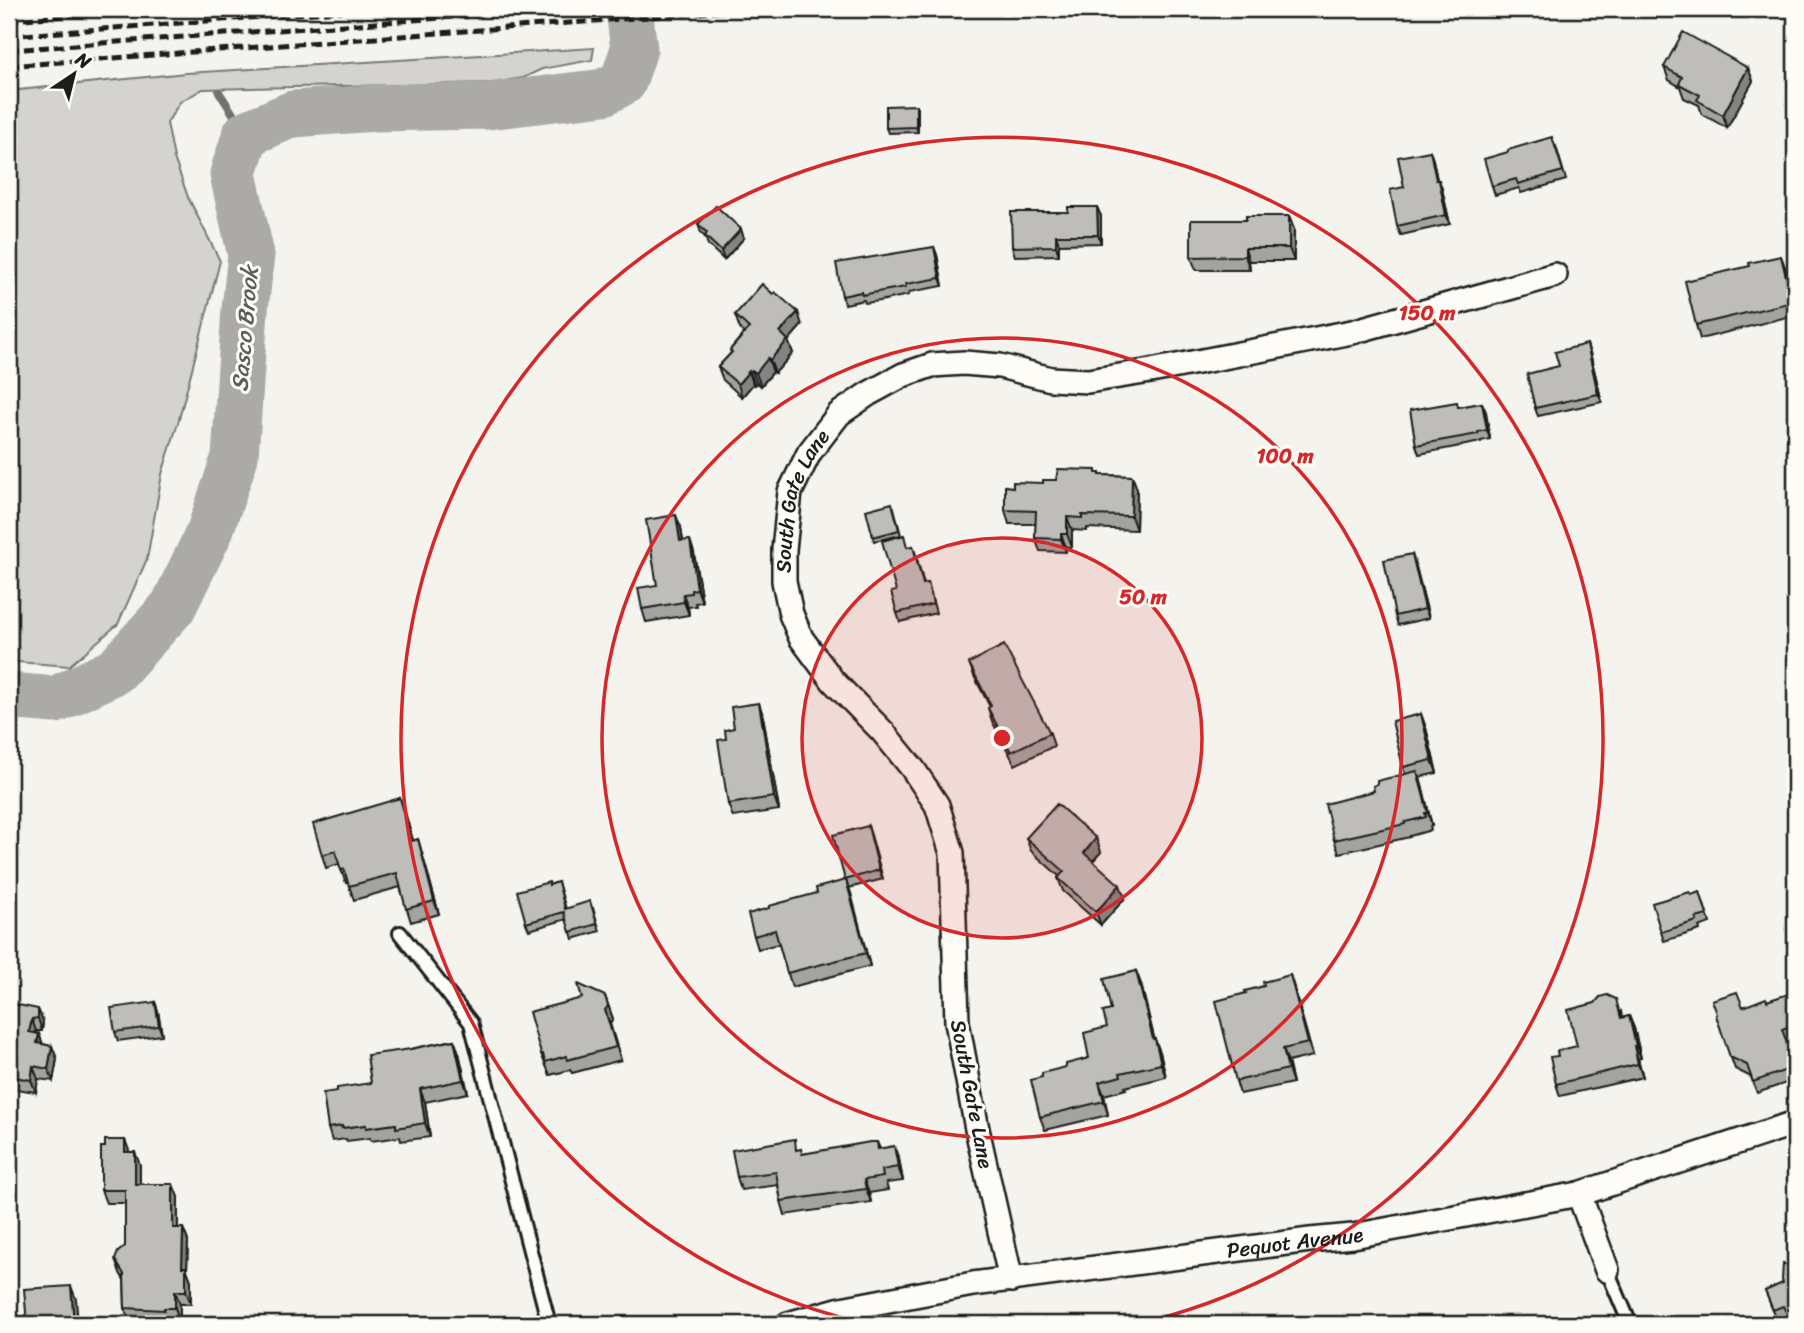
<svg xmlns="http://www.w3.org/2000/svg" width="1804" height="1333" viewBox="0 0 1804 1333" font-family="Sriracha,sans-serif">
<rect width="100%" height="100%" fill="#f4f3ee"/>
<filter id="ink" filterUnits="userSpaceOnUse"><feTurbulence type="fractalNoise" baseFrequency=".0143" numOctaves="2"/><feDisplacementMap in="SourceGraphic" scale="14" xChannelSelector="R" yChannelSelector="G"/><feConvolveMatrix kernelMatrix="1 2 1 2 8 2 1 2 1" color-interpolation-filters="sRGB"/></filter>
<g filter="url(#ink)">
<!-- green -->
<path fill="#d4d3cf" stroke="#787876" stroke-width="2" d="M594 48 592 60 542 69 523 78 493 83 203 89 180 102 167 123 174 158 188 197 220 261 178 423 162 474 147 559 118 624 69 666 17 662 9 660V91L186 73Z"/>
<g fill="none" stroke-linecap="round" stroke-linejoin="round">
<!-- stream -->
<path stroke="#72716f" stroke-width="8" d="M219 92 246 134"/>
<!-- river -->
<path stroke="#abaaa6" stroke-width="47" d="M9 696 55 700 115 671 173 607 210 531 235 457 245 309 251 255 233 174 246 134 293 114 375 108 488 106 604 92 623 82 634 49 629 9"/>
<!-- lane casing -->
<g stroke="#1c1c1c" stroke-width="18">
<path id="lane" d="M400 933 471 1023 549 1324
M1607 1270 1630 1324"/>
</g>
<!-- street casing -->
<g stroke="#1c1c1c" stroke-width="28">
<g id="street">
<path d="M1579 1194 1607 1270"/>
<path id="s1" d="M1011 1280 977 1129 957 1022 952 853 937 805 913 769 883 732 833 681 801 638 791 614 784 581V550L790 492 809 453 839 414 868 394 903 375 932 365 964 363 1000 366 1051 379 1088 381 1151 371 1352 332 1555 275"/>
<path id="s2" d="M788 1324 841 1309 973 1284 1310 1240 1353 1236 1579 1194 1795 1123"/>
</g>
</g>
<!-- lane -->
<use href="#lane" stroke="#fdfcf7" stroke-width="12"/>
<!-- street -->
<use href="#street" stroke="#fdfcf7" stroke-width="23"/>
<!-- rail -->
<path stroke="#1c1c1c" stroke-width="5" stroke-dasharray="10 5" stroke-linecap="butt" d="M9 20 158 9
M9 36 367 9
M9 50 562 9
M9 66 752 9"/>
</g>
<!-- wall -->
<path fill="#a3a3a0" stroke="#1c1c1c" stroke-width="2" d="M1664 67 1748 68 1753 81 1727 128 1702 114 1699 105 1684 98 1680 87 1669 80Z
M918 109V132L888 133 886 128Z
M1556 146 1566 180 1521 193 1519 188 1495 195 1492 186Z
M1430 151 1433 160 1437 180H1439L1442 189 1450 224 1401 235 1397 226 1404 187Z
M1101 216V243L1059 244V255L1015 256 1012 247Z
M698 224 744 238 724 260 708 245 705 237 701 233Z
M1294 229V261H1249L1250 270H1196L1191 257Z
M934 247 937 255 943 286 909 292V295L880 301 865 303 864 300 845 304 842 296Z
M1750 266 1786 269 1795 309V315L1700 339 1696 325Z
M735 315 802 325 788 341 793 353 775 373 773 372 761 386 757 383 755 385 753 384 742 397 723 380 718 367 731 353 730 350 744 333 740 329Z
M1590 353 1602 402 1538 416 1535 408 1559 366Z
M1482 403 1486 412 1490 439 1481 441V442L1419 454 1416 445 1458 407Z
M1097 473 1101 475 1132 476 1137 489 1136 530 1087 528V531L1072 530V547H1066V552L1040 551 1035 538 1036 524H1009L1005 510 1013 487 1043 483Z
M894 508 901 535 874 541 873 537Z
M681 528 683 541 690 540 694 553 702 602 695 603 696 606 688 607 689 615 646 622 642 609 657 585Z
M913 546 924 584 928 583 936 613 900 622 897 613 896 591 908 547Z
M1415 563 1429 618 1398 625 1395 616Z
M969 663 1050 733 1054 746 1015 765 992 721 988 708 990 707 974 676Z
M759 703 763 716 779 810 733 817 728 804 726 739Z
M1421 714 1426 728 1437 773 1420 777 1432 826H1430L1431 830 1410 836V837L1339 853 1334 840 1374 791 1405 774 1403 767Z
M400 798 413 841 418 839 422 853 439 914 411 922 400 887 354 900 348 883H346L339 864 326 868 322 855Z
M868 826 883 879 849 888 870 966 792 987 779 944 758 949 754 936 817 893 845 880Z
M1026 838H1096L1101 852 1093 861 1125 898 1101 925 1063 891 1058 878 1059 876 1031 851Z
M558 882 566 909 593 908 600 931 573 939 567 919 529 930 526 923 549 885Z
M1700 892 1710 923 1699 927 1700 930 1664 941 1661 932 1691 895Z
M1136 971 1141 984 1154 1039 1160 1052 1166 1077 1125 1087 1126 1089 1104 1095 1108 1115 1045 1130 1040 1117 1042 1077 1089 1058 1107 1027 1111 1010Z
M1290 975 1294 988 1313 1056 1288 1062 1293 1083 1240 1094 1236 1081 1246 993Z
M1795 992V1037L1786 1040 1795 1066V1080L1757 1093 1751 1077 1735 1069 1716 1015 1743 1007 1767 1001Z
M605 996 613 1019 610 1024 621 1060 572 1073 570 1070 550 1075 541 1054Z
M155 1002 158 1011 162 1035 118 1041 115 1032Z
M9 1003 43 1021 42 1031H36V1033L39 1034 43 1044 52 1046 57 1059 53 1081 38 1079 36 1092 9 1088Z
M1621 1011 1622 1018 1629 1016 1634 1028 1641 1058 1638 1059 1643 1077 1560 1096 1556 1084 1558 1056 1577 1046Z
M454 1040 459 1053 468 1093 425 1102 430 1137 401 1141 400 1137 371 1141 370 1138 347 1141 346 1139 332 1141 328 1128 337 1091 371 1083 411 1049Z
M125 1140 129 1152 140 1165V1184L178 1197V1228H183L188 1241 187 1270 191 1281V1304H180V1322H169V1323L130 1322 125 1308 124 1280 120 1273 115 1260 125 1246V1203H106L101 1190 105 1147Z
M877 1142 880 1149 899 1159 903 1181 886 1183 888 1190 869 1193 871 1202 785 1215 781 1201 778 1185 741 1190 737 1177 798 1150 803 1154Z
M1783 1283 1795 1324H1790L1788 1319 1778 1323 1765 1291Z"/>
<!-- shaded-wall -->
<path fill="#858482" stroke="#1c1c1c" stroke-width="2" d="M1748 68 1753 81 1727 128 1723 115Z
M916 105 918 109V132L916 127Z
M1430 151 1433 160 1439 189 1436 180Z
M1439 180 1442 189 1450 224 1446 215Z
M1097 207 1101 216V243L1098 235Z
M1289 216 1294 229V261L1289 248Z
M741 229 744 238 724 260 721 251Z
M1056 235 1059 244V255L1056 246Z
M934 247 937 255 943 286 940 278Z
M1245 248 1249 261 1250 270 1245 256Z
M1781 256 1786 269 1795 311 1792 302Z
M798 312 802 325 788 341 793 353 775 373 770 360 780 332Z
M1587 344 1590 353 1602 402 1598 394Z
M768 358 773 372 761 386 756 373Z
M752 370 757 383 755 385 750 372Z
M749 371 753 384 742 397 738 384Z
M1482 403 1486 412 1490 439 1487 430Z
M1132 476 1137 489 1136 530 1131 516Z
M676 515 681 528 685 555 680 541Z
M1067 517 1072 530V547L1067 534Z
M1061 534 1066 547V552L1061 539Z
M690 540 694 553 702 602 697 589Z
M913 546 916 555 926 593 923 584Z
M1412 554 1415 563 1429 618 1425 609Z
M683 594 688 607 689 615 684 602Z
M759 703 763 716 779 810 774 797Z
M1421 714 1426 728 1437 773 1432 760Z
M1417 771 1422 784 1432 826 1428 813Z
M400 798 405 812 417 854 412 841Z
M868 826 871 835 883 879 879 870Z
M1096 838 1101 852 1088 866 1084 853Z
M418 839 422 853 439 914 434 901Z
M846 880 851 893 870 966 866 953Z
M1120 885 1125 898 1101 925 1096 912Z
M1136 971 1141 984 1158 1053 1153 1039Z
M1290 975 1294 988 1313 1056 1308 1043Z
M605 996 613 1019 610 1024 621 1060 605 1010Z
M155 1002 158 1011 162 1035 159 1026Z
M38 1009 43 1021 42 1031 38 1018Z
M1629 1016 1634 1028 1641 1058 1636 1046Z
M32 1019 36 1031 34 1045 29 1032Z
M39 1034 43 1046 37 1043Z
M1155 1039 1160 1052 1166 1077 1161 1064Z
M454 1040 459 1053 468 1093 463 1080Z
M52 1046 57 1059 53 1081 48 1069Z
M1634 1046 1638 1059 1643 1077 1638 1064Z
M1283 1049 1288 1062 1293 1083 1288 1069Z
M33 1066 38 1079 36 1092 31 1080Z
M1099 1082 1104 1095 1108 1115 1104 1101Z
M420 1089 425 1102 430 1137 425 1123Z
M125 1140 130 1153 125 1152Z
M894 1146 899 1159 903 1181 898 1167Z
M135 1152 140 1165V1197L135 1184Z
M864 1180 869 1193 871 1202 866 1189Z
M173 1184 178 1197V1241L173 1228Z
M183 1228 188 1241 187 1270 191 1281V1304L186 1291 182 1267Z
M71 1286 76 1299 78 1324H74Z
M175 1291 180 1304V1322L175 1308Z"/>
<!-- building -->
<path fill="#bebdba" stroke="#1c1c1c" stroke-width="2" d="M1683 32 1748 68 1723 115 1697 100 1700 95 1679 84 1682 77 1664 67Z
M916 105V127L886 128V106Z
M1552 137 1563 171 1518 184 1516 179 1492 186 1484 159 1508 152V150Z
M1430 151 1436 180H1439L1446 215 1397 226 1390 190 1404 187 1398 157Z
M716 206 741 229 721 251 705 236 707 233 698 224Z
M1068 207H1097L1098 235H1056V246L1012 247 1011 212H1068Z
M1246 216H1289V248H1245V256L1191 257V220H1246Z
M934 247 940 278 906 284V287L877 292 862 295 861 292 842 296 836 263Z
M1781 256 1792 302 1696 325 1685 281 1750 266 1749 263Z
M762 284 773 294 775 292 798 312 780 332 788 340 770 360 768 358 756 373 752 370 750 372 749 371 738 384 718 367 732 352 730 350 749 328 735 315Z
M1587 344 1598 394 1535 408 1527 374 1559 366 1555 352Z
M1457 402 1458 407 1482 403 1487 430 1478 432V434L1416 445 1410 410Z
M1058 469 1096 470V473H1100V475L1132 476 1131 516 1082 515V518L1067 517V534H1061V539L1035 538 1036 511 1005 510V486L1013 487V482L1043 483V480H1056Z
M892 503 899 530 873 537 866 510Z
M676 515 680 541 690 540 697 589 691 590V593L683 594 684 602 642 609 638 588 657 585 646 520Z
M904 535 907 547 913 546 923 584 928 583 933 604 897 613 891 592 896 591 882 541Z
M1412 554 1425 609 1395 616 1384 560Z
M1004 645 1050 733 1011 752 988 708 991 706 969 663Z
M759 703 774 797 728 804 718 740 726 739 725 730 734 728 731 707Z
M1421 714 1432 760 1403 767 1392 721Z
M1417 771 1428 813H1425L1426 817 1405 822V824L1334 840 1325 804 1374 791 1373 786 1377 784V781Z
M400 798 412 841 418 839 434 901 406 909 397 873 349 886 344 869 341 870 335 851 322 855 313 824Z
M1057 804 1096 838 1084 853 1120 885 1096 912 1058 878 1064 871 1026 838Z
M868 826 879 870 845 880 833 835Z
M846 880 866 953 787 973 775 930 754 936 748 914 769 908V906L817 893 816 888Z
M549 882V885L558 882 565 909 590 901 597 924 570 932 564 912 526 923 517 891Z
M1690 892 1691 895 1700 892 1707 915 1696 918 1697 921 1661 932 1652 903Z
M1136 971 1153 1039H1155L1161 1064 1120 1073 1121 1076 1099 1082 1104 1101 1040 1117 1031 1080 1042 1077V1073L1066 1067V1064L1089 1058 1084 1033 1107 1027 1103 1012 1111 1010 1104 979Z
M1290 975 1308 1043 1283 1049 1288 1069 1236 1081 1216 1001 1246 993 1245 991 1264 986 1263 982Z
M578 984 605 996 608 1006 605 1010 616 1047 567 1060 566 1056 545 1062 543 1054H541L529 1012 582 998Z
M1737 992 1743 1007 1766 998 1767 1001 1795 992V1024L1782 1029 1795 1067 1753 1082 1747 1065 1730 1057 1716 1015 1717 1014 1712 1000Z
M1607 995 1616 999 1621 1018 1629 1016 1636 1046H1634L1638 1064 1556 1084 1550 1057 1558 1056 1557 1051 1577 1046 1568 1010 1595 1003 1600 997Z
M155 1002 159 1026 115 1032 111 1008Z
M9 1003 38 1009V1018L32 1019 29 1032 39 1034 37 1043 52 1046 48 1069 33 1066 31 1080 9 1076Z
M454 1040 463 1080 420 1089 425 1123 396 1128V1124L366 1128V1125L342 1128V1126L328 1128 323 1093 337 1091V1088L371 1083 367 1055 411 1049Z
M795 1139 796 1150 801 1149 802 1154 870 1142H877L878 1149 894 1146 898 1167 882 1170 883 1177 864 1180 866 1189 781 1201 776 1172 737 1177 732 1150Z
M105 1140H125V1152H135V1184H173V1228H183L182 1267H186V1291H175V1308H164V1310L125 1308 124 1274 115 1260 118 1252 125 1246V1190H101V1147H105Z
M1783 1263 1795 1269V1324H1792L1783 1306 1773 1310 1765 1291 1783 1283 1782 1280Z
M71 1286 74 1324H27L24 1289Z"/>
</g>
<!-- distance rings -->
<circle cx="1002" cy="738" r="200" fill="#d62828" fill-opacity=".12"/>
<g fill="none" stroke="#d62828" stroke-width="3.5">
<circle cx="1002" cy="738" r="200"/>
<circle cx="1002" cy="738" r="400"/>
<path d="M867 1324A601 601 0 1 1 1137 1324"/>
</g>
<g text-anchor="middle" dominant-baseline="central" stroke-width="6" stroke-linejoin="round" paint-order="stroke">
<!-- street labels -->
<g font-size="21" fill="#1c1c1c" stroke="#fdfcf7">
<text stroke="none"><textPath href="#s1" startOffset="842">South Gate Lane</textPath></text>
<text transform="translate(972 1094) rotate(79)">South Gate Lane</text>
<text stroke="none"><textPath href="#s2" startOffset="514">Pequot Avenue</textPath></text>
</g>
<!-- water labels -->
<g font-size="23" font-style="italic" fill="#5c5c5a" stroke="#fdfcf7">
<text transform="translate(245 329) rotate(-85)">Sasco Brook</text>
</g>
</g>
<circle cx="1002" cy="738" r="10" fill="#d62828" stroke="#fdfcf7" stroke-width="3.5"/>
<g font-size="21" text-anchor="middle" font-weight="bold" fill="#d62828" stroke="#fdfcf7" stroke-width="6" stroke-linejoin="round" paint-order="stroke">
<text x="1427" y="320">150 m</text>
<text x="1285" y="463">100 m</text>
<text x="1143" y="604">50 m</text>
</g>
<!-- margin -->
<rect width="1804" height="1333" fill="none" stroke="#fdfcf7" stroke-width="35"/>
<rect x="18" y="18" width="1769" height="1298" fill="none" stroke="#1c1c1c" stroke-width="2.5" filter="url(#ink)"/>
<!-- north arrow -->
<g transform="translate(74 74) rotate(35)" stroke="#fdfcf7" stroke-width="5" paint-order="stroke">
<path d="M0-5L12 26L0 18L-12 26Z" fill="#1c1c1c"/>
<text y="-10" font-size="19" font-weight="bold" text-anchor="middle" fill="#1c1c1c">N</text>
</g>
</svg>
